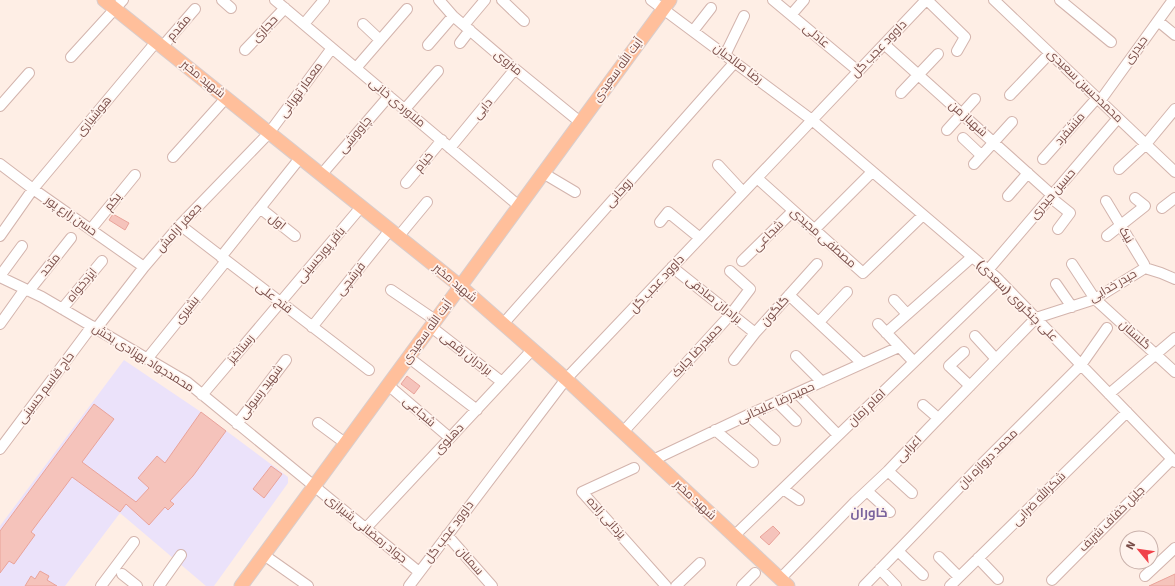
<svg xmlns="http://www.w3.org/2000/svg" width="1175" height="586" viewBox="0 0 1175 586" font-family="Signika,Cairo,sans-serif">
<rect width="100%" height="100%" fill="#feeee5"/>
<!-- education -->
<path fill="#ebe2fa" d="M124 360 201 412 288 477V483L214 586H206L120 513 65 586H0V526Z"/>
<!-- building -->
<path fill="#f5c3bb" stroke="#e9a39a" d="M113 214 129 223 125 230 109 220Z
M407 376 420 386 414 394 401 384Z
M94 404 114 419 82 462 136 502 149 488 138 478 157 456 165 463 201 412 226 431 193 476 170 501 174 504 168 510 165 507 149 525 126 504 120 512 72 477 31 532 35 535 14 564 9 561 0 573V531Z
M271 466 282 474 264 498 253 489Z
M773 526 780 533 769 545 760 537Z
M40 571 49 576 47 580 57 586H25L31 576 35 579Z
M1175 574V586H1149Z"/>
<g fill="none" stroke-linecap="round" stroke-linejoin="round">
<!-- minor casing -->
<g stroke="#d3b4ad" stroke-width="12">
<path id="minor" d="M222 0 231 8
M275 0 519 206
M439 0 453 16 515 69 580 122
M502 0 524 21
M651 0 812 120 996 277 1175 462
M773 0 858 71
M927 0 965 37 957 51
M994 0 1175 172
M1060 0 1111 42
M791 15 804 0
M1158 21 1175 35
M304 24 324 0
M363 24 380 40
M464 25 485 0
M693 31 711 8
M460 43 470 30
M884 44 1052 195
M428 45 453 16
M162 47 195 9
M245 50 285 8
M725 55 744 16
M71 57 123 0
M356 68 407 9
M901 93 938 54
M1010 95 1050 53
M1100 101 1173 0
M0 106 29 73
M405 109 438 71
M947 130 975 99
M963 138 981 155
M450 148 515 69
M173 157 226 98
M1043 159 1097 98
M0 164 33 189 144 267
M974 164 1012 122
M718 165 743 192
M1119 169 1146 144 1175 109
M543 173 575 192
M321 175 389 96
M757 178 863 273 923 215
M406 183 442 140
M1008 196 1028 173
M1050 197 1070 213 1058 229
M1106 201 1144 264 1145 268
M260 208 295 236
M1162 208 1175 198
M660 222 668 212 700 238
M180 225 369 370
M91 229 135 175
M814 230 872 172
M0 236 33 189 156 42
M1107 236 1145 206 1135 198
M398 237 427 202
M221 257 300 158
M742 261 793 211
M1072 264 1095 299 1175 372
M672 267 755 333
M1145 268 1161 273 1175 279
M988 270 1118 118
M0 276 22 246
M0 277 42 297 187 382 419 572
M1056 284 1072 307
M391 290 435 320
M29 291 71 238
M789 295 862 363
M894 300 907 314
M62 309 102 261
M819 322 847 292
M0 324 25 289
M503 324 735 62
M878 324 914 362
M430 326 502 382
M312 327 390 230
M96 329 144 267 180 225 269 133 332 48
M886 333 972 257
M975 336 996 359
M964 352 949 366 970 386
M796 356 822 382
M408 357 477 410
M147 359 226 261
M734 360 755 333 817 264
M388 385 450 438
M797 393 838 435
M1109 394 1175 338
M202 395 361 207
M777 402 796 421
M923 405 938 418
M748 415 775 440
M318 423 345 443
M237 424 286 360
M715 430 753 462
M623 432 731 314 750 289 730 271
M0 449 92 326
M653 460 748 415 899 347
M634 468 582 492 666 586
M888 471 912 493
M783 489 799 500
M867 491 890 512
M366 528 532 350
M447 535 492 586
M734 536 999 280
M898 551 923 575
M264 555 308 586
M939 557 959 577
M978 558 998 579
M880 569 896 586
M122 574 137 586
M1145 576 1175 548
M780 579 855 502 888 471 929 428 1036 318 1095 299 1145 268
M1052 580 1172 459
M101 586 134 542
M159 586 181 555
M409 586 566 379 926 0
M676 586 700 563
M742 586 755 573
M864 586 977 469 1081 365 1107 328
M950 586 1127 412"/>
</g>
<!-- major casing -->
<g stroke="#d9cdcc" stroke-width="15">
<path id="major" d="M104 0 460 286 566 379 788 586
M241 586 670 0"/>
</g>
<!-- minor -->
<use href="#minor" stroke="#fff" stroke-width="10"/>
<!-- major -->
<use href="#major" stroke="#ffbf9b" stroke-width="13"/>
</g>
<g text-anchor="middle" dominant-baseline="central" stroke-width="3.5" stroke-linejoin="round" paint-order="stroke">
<!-- street labels -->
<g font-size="12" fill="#794d48" stroke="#fff3ed">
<text transform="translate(179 28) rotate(-49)">مقدم</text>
<text transform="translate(265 29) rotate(-47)">حجازی</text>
<text transform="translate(816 36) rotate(40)">عادلی</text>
<text transform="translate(879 49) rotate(-46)">داوود عجب گل</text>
<text transform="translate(1136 50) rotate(-54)">حیدری</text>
<text transform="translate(508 63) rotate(40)">منزوی</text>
<text transform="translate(738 64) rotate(37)">رضا صالحیان</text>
<text transform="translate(618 70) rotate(-54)">آیت الله سعیدی</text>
<text transform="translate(203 79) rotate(39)">شهید مخبر</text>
<text transform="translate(1085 86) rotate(44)">محمدحسین سعیدی</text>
<text transform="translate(301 90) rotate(-54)">معمار تهرانی</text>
<text transform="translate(397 103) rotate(40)">ملاوردی خانی</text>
<text transform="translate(483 109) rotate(-50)">دایی</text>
<text transform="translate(94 116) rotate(-50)">هوشیاری</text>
<text transform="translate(968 119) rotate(42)">شهباز من</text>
<text transform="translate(1070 129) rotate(-49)">منشفرد</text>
<text transform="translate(355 135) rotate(-50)">چاووشی</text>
<text transform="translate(424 162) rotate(-50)">خیام</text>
<text transform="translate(619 193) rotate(-49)">روحانی</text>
<text transform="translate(1053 194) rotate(-49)">حسین حیدری</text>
<text transform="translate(113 202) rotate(-51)">یکم</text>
<text transform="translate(71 216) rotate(35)">حسن زارع پور</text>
<text transform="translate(277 222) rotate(39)">اول</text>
<text transform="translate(179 228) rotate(-48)">جعفر آرامش</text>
<text transform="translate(1126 235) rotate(59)">نیک</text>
<text transform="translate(768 236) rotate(-45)">شجاعی</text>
<text transform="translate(823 238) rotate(42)">مصطفی مجیدی</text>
<text transform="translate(321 255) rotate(-50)">باقر پورحسینی</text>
<text transform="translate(50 265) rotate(-52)">متحد</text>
<text transform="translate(351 279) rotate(-51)">فرشچی</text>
<text transform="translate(455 283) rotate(40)">شهید مخبر</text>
<text transform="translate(657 284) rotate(-47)">داوود عجب گل</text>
<text transform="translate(82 285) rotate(-50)">ایزدخواه</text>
<text transform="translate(1113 286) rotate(-30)">حیدر خدایی</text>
<text transform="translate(274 298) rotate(38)">فتح علی</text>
<text transform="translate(714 300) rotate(39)">برادران صادقی</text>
<text transform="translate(1017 301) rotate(45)">علی چنگروی (سعدی)</text>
<text transform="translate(187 310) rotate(-51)">بشیری</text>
<text transform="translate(775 311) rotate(-48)">گلگون</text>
<text transform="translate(427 332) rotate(-54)">آیت الله سعیدی</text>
<text transform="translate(1135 335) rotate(42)">گلستان</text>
<text transform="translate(241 349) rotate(-50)">رستاخیز</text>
<text transform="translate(697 351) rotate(-47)">حمیدرضا چابک</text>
<text transform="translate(466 354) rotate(38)">برادران رقمی</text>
<text transform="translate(143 358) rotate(32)">محمدجواد بهزادی بخش</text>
<text transform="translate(46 388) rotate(-53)">حاج قاسم حسینی</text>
<text transform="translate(261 392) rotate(-53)">شهید رسولی</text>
<text transform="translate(776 403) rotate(-24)">حمیدرضا علیخانی</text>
<text transform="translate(867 408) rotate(-44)">امام زمان</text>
<text transform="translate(419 412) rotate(41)">شجاعی</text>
<text transform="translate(449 439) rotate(-47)">دهلوی</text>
<text transform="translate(909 449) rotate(-47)">اعرابی</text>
<text transform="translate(988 459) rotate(-45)">محمد دروازه بان</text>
<text transform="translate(1039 499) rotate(-45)">شکرالله ضرابی</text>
<text transform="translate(695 500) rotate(43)">شهید مخبر</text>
<text transform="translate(606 518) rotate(48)">یزدانی زاده</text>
<text transform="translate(1112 519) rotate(-45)">جلیل خفاف شریف</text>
<text transform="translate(366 529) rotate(39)">جواد رمضانی شیرازی</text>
<text transform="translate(449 532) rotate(-53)">داوود عجب گل</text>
<text transform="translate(470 561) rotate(48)">سمنان</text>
</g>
<!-- neighbourhood labels -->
<g font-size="13" font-weight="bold" fill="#7a639d" stroke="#fff3ed">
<text x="869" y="513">خاوران</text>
</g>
</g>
<!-- north arrow -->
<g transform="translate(1139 550) rotate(299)"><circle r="19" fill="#fff3ed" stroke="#c9b1ab"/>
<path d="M0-3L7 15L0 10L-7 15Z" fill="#f0424a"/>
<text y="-6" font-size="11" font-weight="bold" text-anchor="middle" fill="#794d48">N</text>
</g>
</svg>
